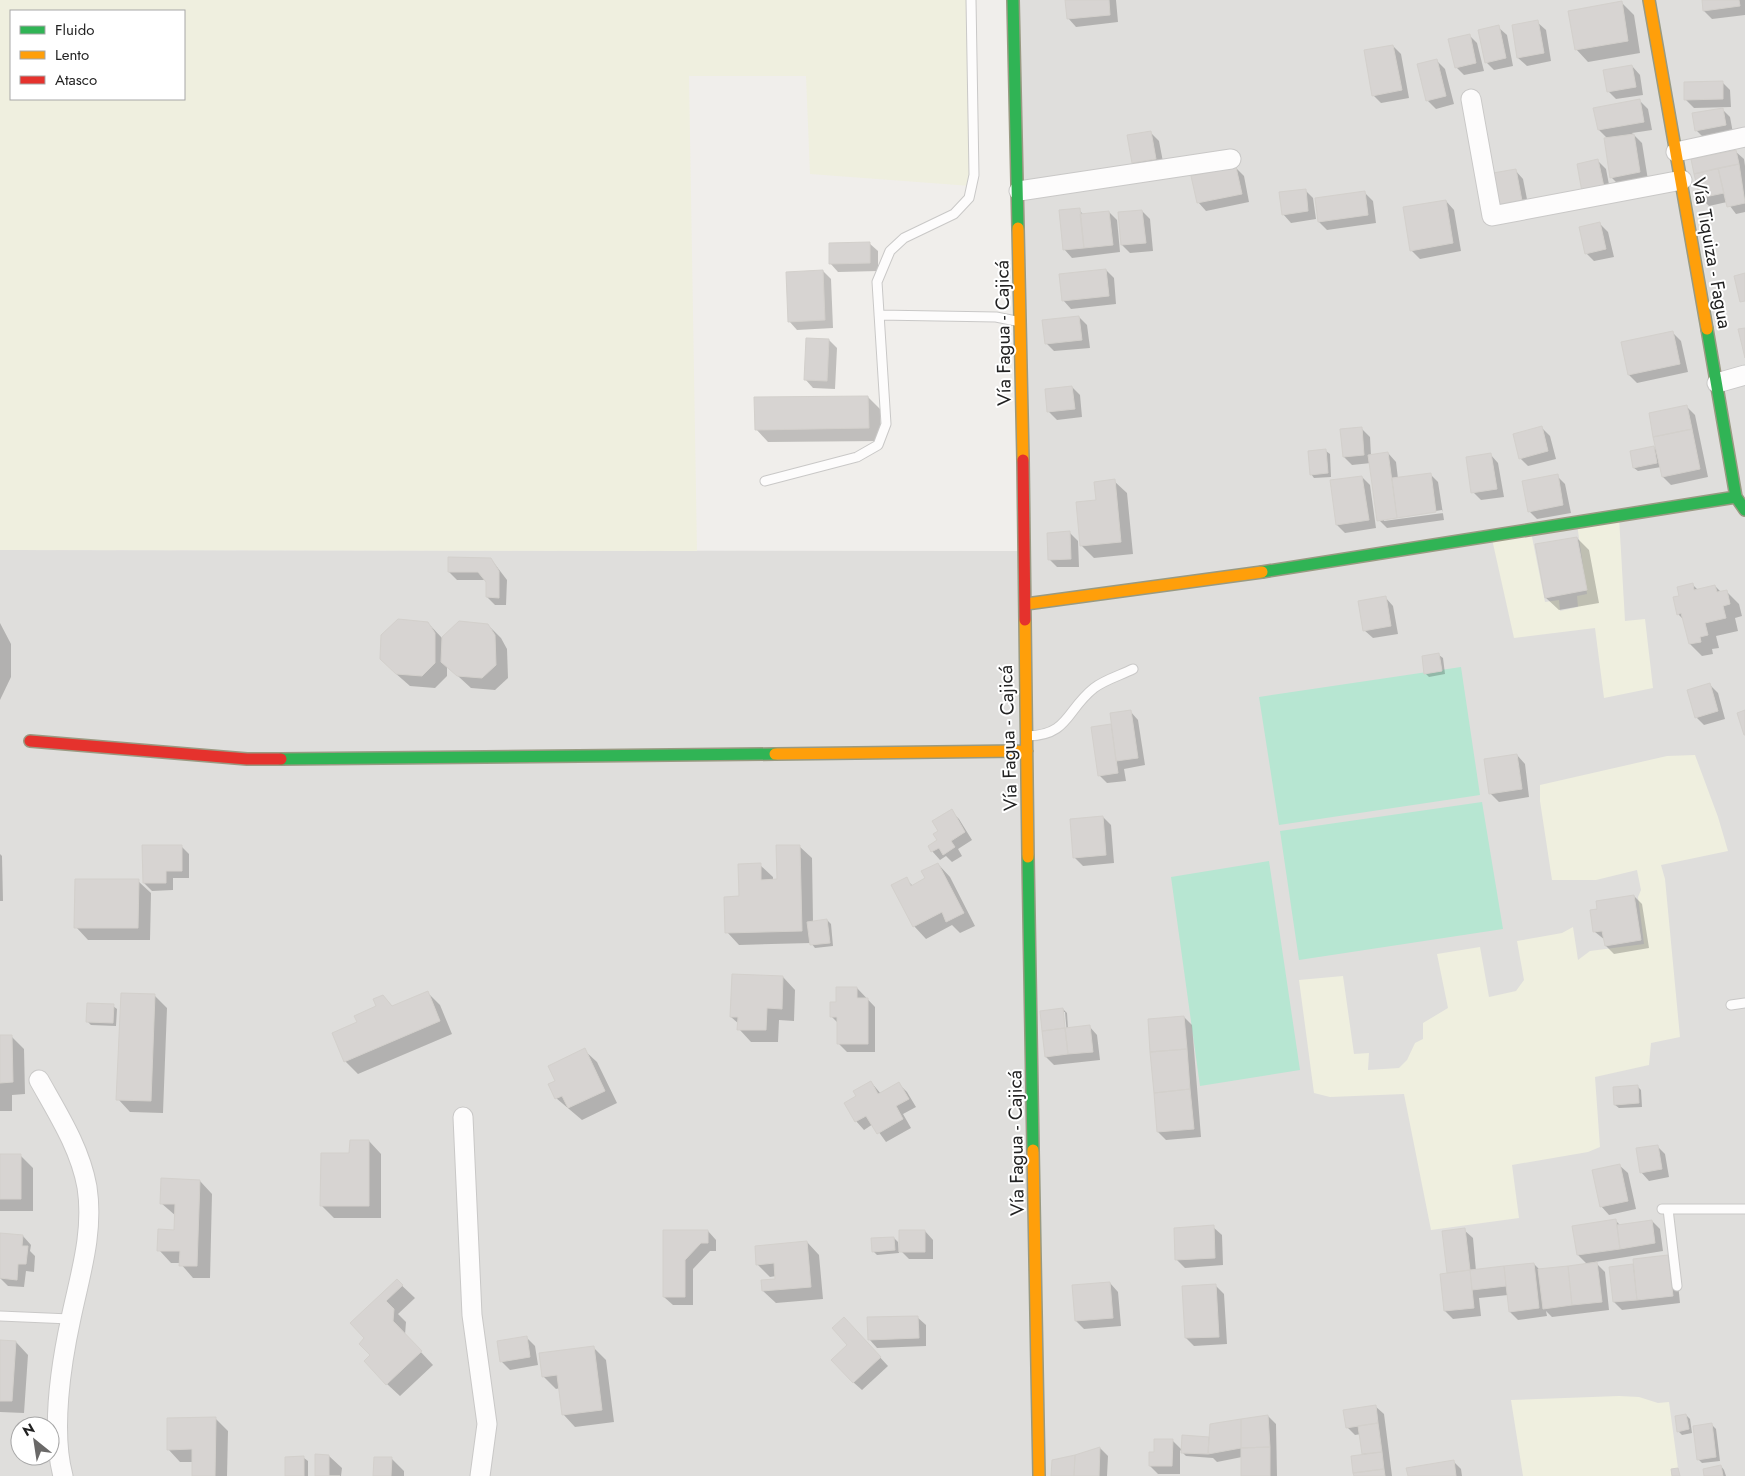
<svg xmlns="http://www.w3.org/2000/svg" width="1745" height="1476" viewBox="0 0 1745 1476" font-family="Jost,sans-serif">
<rect width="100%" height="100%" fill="#f0eeeb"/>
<!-- residential -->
<path fill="#dfdedc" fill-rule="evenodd" d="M1013 0H1745V1476H0V550L1024 551ZM20 1426H50V1456H20Z"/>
<!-- farmland -->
<path fill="#efefdf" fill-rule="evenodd" d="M0 0H971V186L810 174 806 76H689L697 551 0 550ZM11 11H184V99H11Z
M1619 517 1625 621 1645 619 1653 688 1604 698 1595 628 1514 638 1492 539 1531 532 1545 602 1559 600 1560 611 1578 607 1577 596 1587 594 1577 524Z
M1695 755 1718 817 1728 851 1661 865 1665 879 1680 1037 1651 1043 1649 1065 1595 1077 1600 1147 1588 1152 1512 1165 1519 1218 1431 1230 1404 1094 1330 1097 1314 1093 1299 980 1343 976 1354 1054 1369 1053 1368 1070 1399 1068 1407 1060 1415 1043 1423 1039V1023L1448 1008 1437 954 1480 947 1489 997 1516 991 1524 980 1517 941 1562 933 1573 927 1578 960 1590 951 1644 944 1638 897 1641 890 1637 870 1596 880H1552L1540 801V785L1667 756Z
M1619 1396 1639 1397 1658 1403 1669 1402 1678 1468 1671 1470 1672 1476H1523L1511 1400Z"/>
<!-- pitch -->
<path fill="#b7e6d2" d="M1461 667 1480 795 1279 825 1259 697Z
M1482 802 1503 929 1299 960 1280 831Z
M1269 861 1300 1070 1200 1086 1171 877Z"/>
<!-- shadow -->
<path fill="#0003" fill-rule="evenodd" d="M1066 0H1116L1118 22 1076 27 1068 18Z
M1703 0H1745V15L1712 19 1704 11Z
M1621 2 1634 15 1640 53 1588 62 1576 49Z
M1537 22 1546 30 1551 61 1527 66 1518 58Z
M1498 27 1507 35 1513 66 1494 70 1486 62Z
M1469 35 1477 43 1484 71 1464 75 1456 67Z
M1393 46 1401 54 1409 98 1381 103 1373 95Z
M1437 61 1445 69 1454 104 1436 109 1428 101Z
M1632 66 1640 75 1643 95 1616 99 1608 91Z
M1722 82 1730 90 1731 107 1694 108 1686 100 1685 83Z
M1639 100 1648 109 1652 130 1632 133 1642 143 1648 180 1619 185 1611 177 1608 139 1599 130Z
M1722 109 1730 117 1733 133 1704 138 1696 130Z
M1151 133 1159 141 1164 167 1141 170 1133 162Z
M1735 151 1744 159 1745 166V212L1736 214 1727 202 1709 206 1701 198Z
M1598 161 1606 169 1611 195 1592 199Z
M1236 168 1244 176 1249 202 1206 211 1198 202Z
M1515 170 1523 179 1529 209 1509 213 1500 205Z
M1305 190 1313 198 1316 219 1291 223 1283 214Z
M1364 192 1373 201 1376 223 1327 230 1319 222Z
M1446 201 1454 210 1461 251 1420 259 1411 250Z
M1079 210 1084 215 1109 212 1117 220 1120 252 1072 258 1064 249Z
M1142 211 1150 219 1153 251 1130 253 1122 245Z
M1600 224 1608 232 1614 257 1594 261 1586 253Z
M869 243 878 251V271L838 272 830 263Z
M1106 270 1114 278 1116 304 1071 309 1063 300Z
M823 271 831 279 833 328 797 330 789 321Z
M1079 317 1087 325 1090 348 1054 351 1046 343Z
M1673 333 1681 341 1688 372 1637 383 1629 375Z
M829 340 837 348 835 389 813 388 805 379Z
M1072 387 1080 395 1082 417 1057 420 1049 412Z
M868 397 880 409 881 441 768 442 756 429Z
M1687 407 1695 415 1708 477 1671 485 1663 477 1661 467 1638 471 1634 468 1654 447 1657 451Z
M1361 428 1370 437 1371 456 1388 453 1396 462 1398 479 1430 474 1438 482 1444 520 1387 528 1379 520 1371 463 1352 465 1344 457ZM1442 510 1443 513 1384 521V519Z
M1542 428 1550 436 1556 459 1528 466 1520 458Z
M1326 451 1330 454 1331 477 1314 478 1311 474Z
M1490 454 1498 463 1504 497 1481 500 1473 492Z
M1557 476 1565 484 1571 513 1537 519 1529 511Z
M1362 477 1370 485 1376 528 1345 533 1337 525Z
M1114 481 1127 493 1133 554 1094 558 1081 545 1098 501Z
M1070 533 1078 541 1079 567H1057L1049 559Z
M1577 538 1589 550 1599 603 1559 610 1546 598Z
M491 559 507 580 506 605H495L487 597 486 580H457L449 572Z
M1692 584 1698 590 1715 586 1722 593 1727 592 1739 604 1742 616 1735 618 1738 631 1716 636 1719 648 1712 649 1713 654 1702 656 1690 644 1684 620 1678 614 1680 597Z
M1385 597 1393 606 1398 634 1373 638 1364 630Z
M0 623 11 644V677L0 700Z
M428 623 442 638 488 625 501 638 507 649 508 678 495 690 471 688 447 666V676L435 688 410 686 394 672Z
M1439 655 1443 658 1445 674 1429 677 1425 673Z
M1710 685 1718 693 1725 719 1704 725 1696 717Z
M1130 711 1138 720 1145 765 1124 769 1126 781 1107 783 1099 775 1093 728 1113 725Z
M1517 755 1525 764 1529 797 1499 802 1490 793Z
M951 811 959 819 972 840 958 849 962 856 952 862 946 856 940 860 932 851 938 841 939 831Z
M1103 817 1111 825 1114 863 1083 866 1075 858Z
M181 846 189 854V878H173V890L152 891 144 883Z
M799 846 812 858 813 922 827 920 831 924 833 946 815 948 811 943 739 945 727 932 740 897 760 865 773 877V881H778Z
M0 854 2 856 3 901H0Z
M938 864 950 877 975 926 960 933 952 925 926 939 914 926 906 879 913 886 926 879Z
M138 881 151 893 150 940H88L76 927Z
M1634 896 1642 904 1649 948 1614 954 1606 946 1605 940 1595 932 1591 911Z
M783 977 795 990 794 1021 779 1020 778 1042H751L739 1029V1024L731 1017Z
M857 988 875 1007V1052H847L839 1044 838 1023 831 1016 837 1003Z
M427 992 440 1005 452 1034 358 1074 345 1061 358 1023 378 1007 383 996 393 1007Z
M155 996 167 1008 163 1113 130 1112 118 1099Z
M113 1006 117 1009 116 1026 91 1025 88 1022Z
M1063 1009 1067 1013 1068 1029 1089 1026 1097 1035 1100 1060 1054 1065 1046 1057ZM1062 1012H1065L1067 1034H1065Z
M1184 1017 1192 1025 1201 1137 1166 1140 1158 1132Z
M11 1036 24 1049 25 1094 12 1095V1111H0V1037Z
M584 1050 597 1062 617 1103 582 1120 556 1098V1081Z
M871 1082 881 1094 899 1084 907 1092 916 1107 903 1114 911 1128 886 1142 873 1124 864 1130 856 1121 857 1097Z
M1637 1086 1641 1090 1642 1107 1619 1108 1615 1105Z
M369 1141 381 1154V1218H334L322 1206 351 1154Z
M1657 1146 1665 1154 1669 1177 1649 1181 1641 1172Z
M0 1155H20L33 1168V1211H0Z
M1619 1165 1628 1173 1636 1209 1609 1215 1601 1206Z
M200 1181 212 1194 210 1278H193L180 1263H171L159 1250 175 1231 176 1216 161 1203Z
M1616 1221 1620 1225 1652 1221 1660 1229 1663 1251 1595 1262 1605 1272 1609 1310 1552 1317 1546 1311 1547 1316 1518 1320 1510 1312 1508 1295 1479 1298 1481 1316 1453 1319 1445 1311 1441 1275 1448 1274 1444 1232 1464 1230 1473 1238 1476 1271 1534 1264 1540 1270 1588 1265 1578 1255Z
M1213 1227 1222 1235 1223 1265 1185 1268 1176 1259Z
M708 1231 716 1240V1251H710L693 1269V1305H673L664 1297V1232Z
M925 1231 933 1240V1259H909L901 1251Z
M0 1235 23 1236 31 1245 30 1251 35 1256 34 1272 26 1271 24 1287 8 1286 0 1278Z
M894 1238 898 1242 899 1253 877 1255 873 1251Z
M807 1242 819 1255 823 1299 776 1303 763 1291 777 1280 776 1276 770 1277 757 1264Z
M1668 1256 1676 1264 1680 1303 1622 1310 1614 1302 1610 1268 1635 1265Z
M397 1281 415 1298 398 1314 406 1322 405 1335 433 1365 400 1396 387 1384 372 1356 366 1338 351 1323Z
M1110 1283 1118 1292 1121 1326 1084 1329 1076 1321Z
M1216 1286 1224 1294 1227 1344 1194 1346 1186 1338Z
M917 1317 926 1325V1346L877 1348 869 1339Z
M852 1327 888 1366 862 1390 853 1382 849 1345Z
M527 1338 535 1346 538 1365 510 1370 502 1362 499 1342Z
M0 1341 16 1342 28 1355 24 1413 0 1412Z
M594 1348 606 1360 614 1422 575 1427 563 1414 560 1388 556 1389 543 1376Z
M1375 1406 1384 1414 1392 1476H1355L1364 1456 1361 1434 1355 1435 1347 1427Z
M1686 1415 1690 1419 1692 1433 1682 1435 1678 1431Z
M1268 1416 1276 1424 1277 1476H1242V1457L1217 1462 1213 1458 1186 1456 1180 1450V1474H1158L1150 1466 1155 1454 1172 1440 1183 1451 1184 1436 1210 1438Z
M215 1418 228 1431 227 1476H193V1462H180L168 1449Z
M1712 1425 1716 1429 1720 1461 1702 1463 1698 1459Z
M1100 1448 1108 1456 1107 1476H1052Z
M329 1456 342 1468 341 1476H316Z
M304 1458 308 1461V1476H286Z
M391 1458 404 1471V1476H375Z
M1453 1461 1461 1469 1462 1476H1409Z
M1721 1466 1724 1470 1726 1476H1705Z"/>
<!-- building -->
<path fill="#d7d4d2" stroke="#d3d0cc" d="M1065 0H1109L1110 15 1067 19Z
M1702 0H1739L1740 6 1703 11Z
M1622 1 1628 41 1575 50 1568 11Z
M1538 20 1544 53 1517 58 1512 25Z
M1499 25 1506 58 1485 63 1478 30Z
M1470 34 1476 63 1455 68 1448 39Z
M1393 45 1402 90 1372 96 1364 50Z
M1437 59 1446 96 1426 101 1417 64Z
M1632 65 1636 87 1607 92 1603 70Z
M1723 81V99L1684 100V82Z
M1640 99 1644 122 1598 130 1593 108Z
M1723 108 1726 125 1695 131 1692 113Z
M1151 131 1156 159 1132 163 1127 135Z
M1634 134 1640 172 1610 178 1604 138Z
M1736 150 1739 164 1694 174 1691 159Z
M1598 159 1604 187 1582 192 1577 164Z
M1739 164 1745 203 1727 207 1718 168Z
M1236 167 1242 194 1197 203 1191 176Z
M1718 168 1724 193 1700 198 1694 174Z
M1516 169 1522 201 1499 205 1493 173Z
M1306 189 1308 211 1282 215 1279 192Z
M1365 191 1368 215 1318 222 1315 198Z
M1446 200 1453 243 1410 251 1403 207Z
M1080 208 1084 248 1063 250 1059 210Z
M1142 210 1146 243 1121 245 1118 212Z
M1109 211 1113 245 1084 248 1080 214Z
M1600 222 1606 249 1585 254 1579 227Z
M870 242V263L829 264V243Z
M1106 269 1109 296 1062 301 1059 274Z
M823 270 825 320 788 322 786 272Z
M1745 273V301L1740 302 1734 276Z
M1079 316 1082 340 1045 344 1042 320Z
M1745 328V358L1738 329Z
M1673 331 1680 364 1628 375 1621 342Z
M806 338 829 339 827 381 804 380Z
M1072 386 1075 409 1047 412 1045 389Z
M868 396 869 428 755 430 754 397Z
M1687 405 1692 429 1653 437 1649 413Z
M1542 426 1548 451 1519 459 1513 434Z
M1362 427 1364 455 1343 457 1340 429Z
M1692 429 1700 469 1662 477 1653 437Z
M1654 446 1657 463 1633 468 1630 451Z
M1326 449 1328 473 1310 475 1308 451Z
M1388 452 1397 518 1377 521 1368 455Z
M1491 453 1497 489 1471 493 1466 457Z
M1431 473 1436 512 1397 518 1392 478Z
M1558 474 1563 505 1528 512 1522 481Z
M1362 476 1369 520 1336 525 1330 480Z
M1115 479 1121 542 1080 546 1076 502 1096 500 1094 482Z
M1070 531 1071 559 1048 560 1047 533Z
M1577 537 1587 590 1545 598 1535 544Z
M448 557 491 558 499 571V598L486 597V582L478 572H448Z
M1693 583 1694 590 1715 585 1717 592 1727 590 1730 604 1723 606 1726 618 1705 623 1708 635 1700 637 1701 642 1689 644 1681 613 1677 615 1673 597 1679 596 1677 587Z
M1386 596 1391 626 1363 631 1358 601Z
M398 619 428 622 435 633V663L422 676 396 674 380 659 381 635Z
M459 621 488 624 495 635 496 665 482 678 457 676 441 662 442 637Z
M1439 653 1442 671 1424 674 1422 656Z
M1710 683 1718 711 1695 718 1687 690Z
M1131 710 1138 758 1116 761 1110 713Z
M1745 710V735H1744L1737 713Z
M1111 724 1118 773 1098 776 1091 727Z
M1517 754 1522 789 1489 794 1484 759Z
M952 809 965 832 951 841 955 847 943 855 939 848 931 852 928 846 937 840 933 834 938 831 932 821Z
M1103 816 1106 855 1073 858 1070 819Z
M142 845H182V871H166V883H143Z
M776 845H800L802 931 725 933 724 897 739 896 738 864 761 863V880L777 879Z
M938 863 964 913 946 922 942 912 913 927 891 885 907 877 911 886 925 878 921 871Z
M75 879H139L138 928H74Z
M1634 895 1641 940 1605 946 1602 931 1593 932 1590 910 1597 909 1596 901Z
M827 919 830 943 810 945 807 922Z
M732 974 783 976 782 1009 767 1008 766 1030H737L738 1017H730Z
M836 987H857V998H868V1044H837V1017H830V1002H836Z
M428 991 440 1021 344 1062 332 1033 357 1022 354 1016 376 1006 373 999 383 995 392 1006Z
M121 993 155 994 151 1101 116 1100Z
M87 1003 114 1004 113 1023 86 1022Z
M1063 1008 1065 1028 1042 1031 1040 1011Z
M1184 1016 1187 1049 1150 1052 1148 1019Z
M1090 1025 1093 1052 1068 1054 1065 1028Z
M1065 1028 1068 1054 1045 1057 1042 1031Z
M0 1035H12L13 1082 0 1083Z
M585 1048 605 1091 568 1108 562 1096 555 1099 548 1084 555 1081 548 1066Z
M1187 1049 1190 1089 1154 1093 1150 1052Z
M871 1081 878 1094 899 1082 909 1099 896 1106 903 1119 877 1134 866 1116 855 1122 844 1103 856 1096 853 1091Z
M1638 1085 1639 1103 1614 1105 1613 1087Z
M1190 1089 1194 1129 1157 1132 1154 1093Z
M350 1140H369V1206H320L321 1153H349Z
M1658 1145 1662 1169 1640 1173 1636 1148Z
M0 1154H21V1199H0Z
M1620 1164 1628 1201 1600 1207 1592 1170Z
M161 1178 200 1180 197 1266H179L180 1251H157L158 1229 174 1230 175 1204H160Z
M1616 1219 1620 1249 1577 1255 1572 1226Z
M1652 1220 1655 1243 1620 1249 1617 1225Z
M1214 1225 1215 1258 1175 1260 1174 1228Z
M1465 1228 1470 1270 1447 1273 1442 1231Z
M663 1230H708V1243H701L685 1260V1297H663Z
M899 1230H925V1252H899Z
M0 1233 23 1235 22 1246H28L26 1264H18L17 1280 0 1278Z
M894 1237 895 1250 872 1252 871 1238Z
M807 1241 811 1287 762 1291 761 1280 775 1279 774 1263 756 1265 755 1246Z
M1668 1255 1673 1296 1637 1300 1633 1259Z
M1597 1262 1602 1302 1572 1305 1568 1266Z
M1534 1263 1539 1308 1509 1312 1504 1266Z
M1633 1264 1637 1300 1613 1302 1609 1267Z
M1504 1266 1506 1286 1472 1290 1470 1270Z
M1568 1266 1572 1305 1543 1309 1538 1269Z
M1470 1270 1474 1308 1444 1311 1440 1274Z
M397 1279 403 1285 386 1301 394 1309 393 1321 422 1351 386 1385 364 1361 370 1355 359 1344 364 1338 350 1323Z
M1110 1282 1113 1318 1075 1321 1072 1285Z
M1216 1284 1219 1337 1185 1338 1182 1286Z
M918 1316 919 1338 868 1340 867 1317Z
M844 1317 881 1357 853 1383 831 1360 847 1345 832 1328Z
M527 1336 530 1357 500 1362 497 1341Z
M0 1340 16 1341 12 1401H0Z
M594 1346 602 1410 562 1415 557 1375 542 1377 539 1353Z
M1376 1405 1378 1423 1346 1428 1343 1410Z
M1686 1414 1689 1429 1677 1432 1675 1416Z
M1268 1415 1270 1447 1241 1448V1419Z
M216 1417 215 1476H192V1449L167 1450V1418Z
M1241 1419V1448L1208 1454 1210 1424Z
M1378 1423 1382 1452 1362 1454 1358 1426Z
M1712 1423 1716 1457 1697 1460 1693 1426Z
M1182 1435 1209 1437 1208 1454 1181 1453Z
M1154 1439H1173L1172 1466H1149V1452H1154Z
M1100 1447 1099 1476H1074L1075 1455Z
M1270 1447V1476H1241V1448Z
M1382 1452 1384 1469 1353 1473 1351 1456Z
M315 1454 329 1455V1476H340H315Z
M1075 1455 1074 1476H1051L1052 1460Z
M304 1456V1476H285V1457Z
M374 1457H392L391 1476H373Z
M1454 1460 1456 1476H1408L1406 1468Z
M1721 1465 1723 1476H1704L1703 1469Z
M1678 1468 1680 1476H1672L1671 1469Z
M1384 1469 1385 1476H1354L1353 1473Z"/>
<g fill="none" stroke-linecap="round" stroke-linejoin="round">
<!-- lane casing -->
<g stroke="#c9c8c7" stroke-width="11">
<path id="lane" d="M879 315 996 317 1016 321
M765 481 857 457 878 445 886 424 877 282 890 251 904 238 954 214 969 198 974 175 971 0
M1028 736C1069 735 1066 710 1094 688 1104 680 1121 675 1133 669
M1731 1005 1745 1003
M1662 1209H1745
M1668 1209 1677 1286
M0 1316 70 1319"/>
</g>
<!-- street casing -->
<g stroke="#c9c8c7" stroke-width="21">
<path id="street" d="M1471 99 1492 216 1682 180
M1676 152 1745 137
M1019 191 1231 159
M1717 383 1745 375
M39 1080C58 1114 80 1148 87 1187 94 1232 80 1275 71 1318 61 1364 51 1431 63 1476
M463 1117 472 1315 487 1424 480 1476"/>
</g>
<!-- fast casing -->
<g stroke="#999a82" stroke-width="14">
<path id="fast" d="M1013 0 1018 228
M1707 329 1736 497 1745 510
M1262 572 1736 497
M281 759 775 754
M1028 857 1033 1150"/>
</g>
<!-- slow casing -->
<g stroke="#999a82" stroke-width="14">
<path id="slow" d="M1649 0 1707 329
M1018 228 1023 460
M1026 604 1262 572
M1025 620 1028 857
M775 754 1027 751
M1033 1150 1039 1476"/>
</g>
<!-- jam casing -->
<g stroke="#999a82" stroke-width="14">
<path id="jam" d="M1023 460 1025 620
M30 741 247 759H281"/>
</g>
<!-- lane -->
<use href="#lane" stroke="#fdfcfc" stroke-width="9"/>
<!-- street -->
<use href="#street" stroke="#fdfcfc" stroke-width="19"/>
<!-- fast -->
<use href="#fast" stroke="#30b455" stroke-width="11"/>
<!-- slow -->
<use href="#slow" stroke="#ff9f0a" stroke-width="11"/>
<!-- jam -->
<use href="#jam" stroke="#e5322d" stroke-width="11"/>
</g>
<g text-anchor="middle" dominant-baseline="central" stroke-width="4" stroke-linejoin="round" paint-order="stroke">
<!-- street labels -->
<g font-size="19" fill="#222" stroke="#fff">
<text transform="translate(1712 253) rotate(80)">Vía Tiquiza - Fagua</text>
<text transform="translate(1003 333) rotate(-91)">Vía Fagua - Cajicá</text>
<text transform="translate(1008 738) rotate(-92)">Vía Fagua - Cajicá</text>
<text transform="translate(1016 1143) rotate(-91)">Vía Fagua - Cajicá</text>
</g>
</g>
<!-- legend -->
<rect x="10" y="10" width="175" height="90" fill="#ffffff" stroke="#a7a7a7"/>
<rect x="20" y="26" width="25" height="8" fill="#30b455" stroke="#a7a7a7"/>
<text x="55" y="35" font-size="15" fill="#222222">Fluido</text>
<rect x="20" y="51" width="25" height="8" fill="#ff9f0a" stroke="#a7a7a7"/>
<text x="55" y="60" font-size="15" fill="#222222">Lento</text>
<rect x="20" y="76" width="25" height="8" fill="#e5322d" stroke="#a7a7a7"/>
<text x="55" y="85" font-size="15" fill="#222222">Atasco</text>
<!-- north arrow -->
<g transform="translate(35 1441) rotate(330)"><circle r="24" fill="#ffffff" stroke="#a7a7a7"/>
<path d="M0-4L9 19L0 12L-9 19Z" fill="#6a6968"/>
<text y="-8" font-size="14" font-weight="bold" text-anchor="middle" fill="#222222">N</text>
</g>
</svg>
